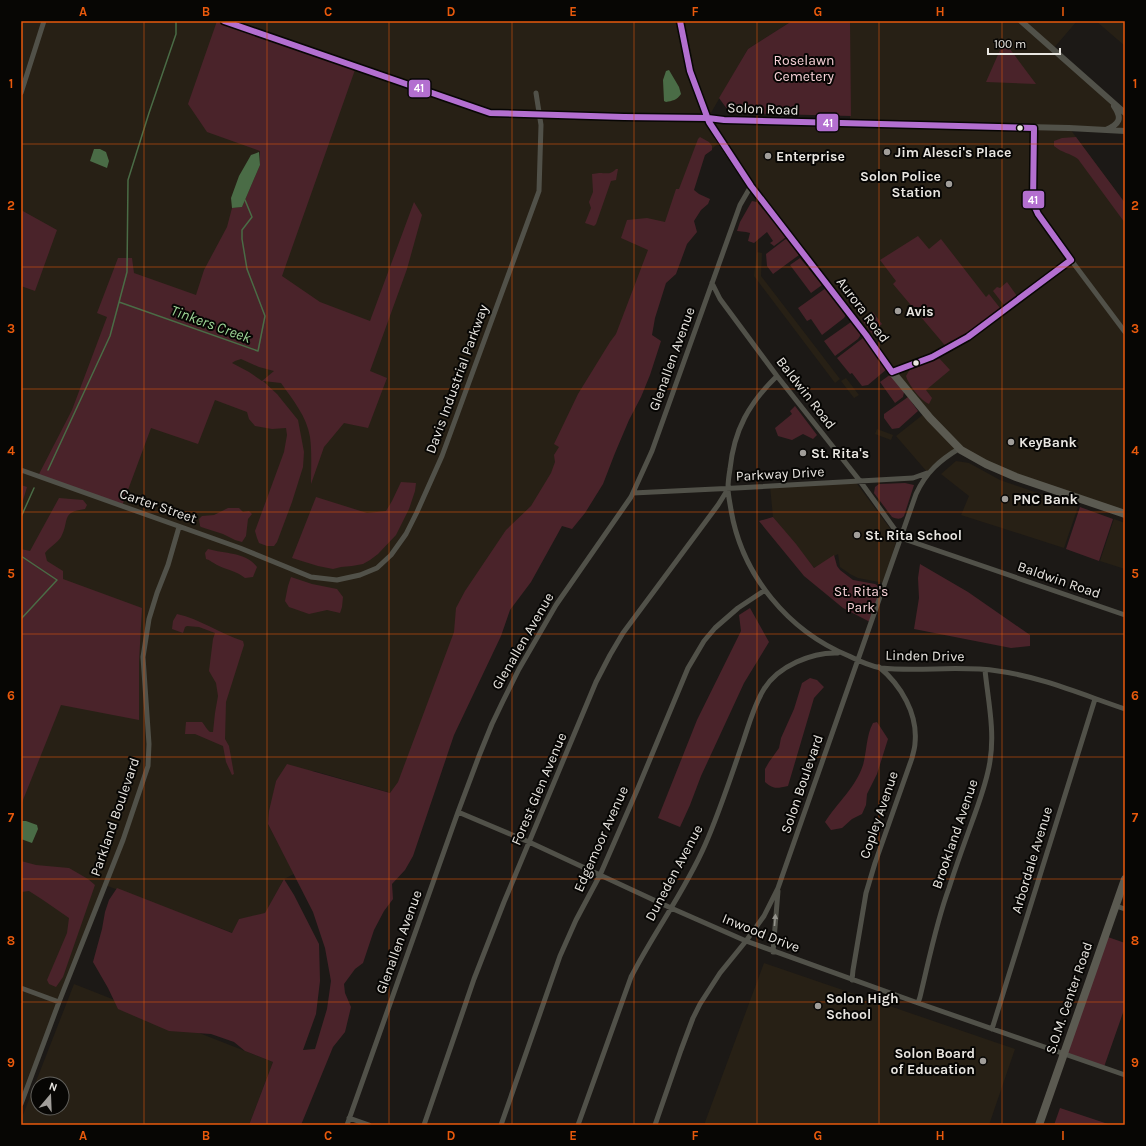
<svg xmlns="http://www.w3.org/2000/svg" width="1146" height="1146" viewBox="0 0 1146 1146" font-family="Karla,sans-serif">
<rect width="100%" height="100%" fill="#1c1916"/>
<!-- built -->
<path fill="#272015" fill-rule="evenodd" d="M21 21H792L748 49 708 118 850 123 849 21H1077L1053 49 1125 113V131L1070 129 1125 203V514L1016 477 960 448 928 473 896 436 925 413 721 141 705 155 641 307 398 782 391 793 314 771 276 781 268 824 294 874 284 879 265 914 239 919 233 933 105 885 25 1095 21 1094Z
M1096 21H1125V46Z
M757 252 762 253 761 276 840 379 835 383 754 276Z
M846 378 859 395 854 398 841 381Z
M877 429 893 435 891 440 875 434Z
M956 461 969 463 1000 480 1078 507 1064 548 961 515 969 496 941 474Z
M855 481 897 538 884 583 858 578 850 574 840 567 838 554 814 568 773 517 770 486Z
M1114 519 1125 523V569L1100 561Z
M764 963 1015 1049 989 1125H704Z
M74 984 273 1062 249 1125H21V1120ZM38 1084H62V1108H38Z"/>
<!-- green -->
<path fill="#4a232a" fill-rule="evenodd" d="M217 21H224L356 67 282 276 320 302 370 321 414 202 422 215 407 269 370 371 387 378 368 428 344 423 324 447 311 484C311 470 312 451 310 437 307 417 293 400 281 383L263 381 277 394 298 420 304 452 303 467 292 502 277 542 274 546H267L259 543 257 538 255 531 284 452 287 435 286 428 272 429 255 426 249 419 247 412 215 400 198 444 151 428 122 506 38 476 72 410 107 317 97 313 118 258H132L134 273 196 295 204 270 227 227 232 208 242 207 260 165V151L207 132 188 104ZM241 359 259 367 274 371 262 381 249 372 232 363 235 361Z
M792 21H850L851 116 730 113 719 98 748 49Z
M1004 41 1036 84 986 82Z
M700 137 709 142 712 146V150L705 155 694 190 699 194 710 199 708 204 701 210 694 221 697 232 687 244 676 274 666 283 655 318 652 335 661 341 650 375 641 397 629 420 615 453 603 484 585 513 572 529 562 526 531 582 510 610 501 636 454 735 413 856 405 870 392 884 393 899 384 911 374 930 363 963 355 969 344 984 345 993 351 1007 345 1032 333 1047 301 1125H249L273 1062 245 1051 234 1042 211 1034 169 1031 118 1009 108 988 93 962 102 929 105 912 109 900 117 888 232 933 239 919 265 913 284 879 294 895 319 944 320 981 316 1014 303 1050 315 1049 327 1009 331 981 325 948 313 912 268 824 269 811 276 781 287 764 390 793 398 782 454 632 456 608 465 591 506 530 531 506 551 473 555 462 554 455 559 447 554 444 578 394 610 342 616 334 648 250 621 238 627 220 647 218 665 222 676 189H679L698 139Z
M1076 137 1125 203V223L1078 159C1070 153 1062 153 1054 146V141L1062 138Z
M616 169H618L616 180 611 181 596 224 594 226 585 223 591 208 589 202 593 192 592 174C595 174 597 173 599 173 607 173 610 175 616 169Z
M752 201 757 202 786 237 774 246 770 243 773 241 767 232 754 243 748 241 750 233 746 232 737 231 740 222Z
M21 210 57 230 35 291 21 286Z
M918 236 929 249 941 239 986 297 989 294 1000 308 948 349 893 284 896 281 880 260Z
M787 238 799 255 773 274 767 266 766 254Z
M800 258 822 285 811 293 790 265Z
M1007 282 1017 296 1005 306 1003 304 993 291 997 287 1000 288Z
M826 288 846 315 844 318 822 335 811 319 807 321 798 308Z
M873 312 882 324 876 329 878 333 873 335 862 320Z
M851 322 860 333V336L858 339 835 356 824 341Z
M863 338 887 369 868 385 862 386 852 373 850 374 837 358Z
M939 358 950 370 926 390 932 398 929 404C921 401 908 384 906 376L910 369Z
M891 374 904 392 903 397 895 403 880 382Z
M908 397 918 411 899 428 892 429 884 418V414Z
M795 406 817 435 813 439 803 434 792 440 778 436 775 428 792 414 790 411Z
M401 482 416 483 415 491 409 509 396 535 378 554 370 560 363 564 352 566 341 567 333 569 318 566 292 558 316 497 367 513 386 511 392 501Z
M905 483 914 485 904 516C900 520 897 519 892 517L874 493 875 487 879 484Z
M21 485 27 487 21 507Z
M59 498 83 500 87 505 85 509C60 512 70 521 61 537 58 542 49 548 45 553L47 561 63 571V579L142 608 139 662V720L61 705 21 805V549L30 551Z
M1080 507 1113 519 1099 561 1066 549Z
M228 508H239L243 512 249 511 252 514 248 519 246 536 242 542 235 540 223 534 201 527 200 526 199 519 202 516 214 515Z
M773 517 796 544 814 568 834 555 837 566 840 570 853 580 875 584 882 588 870 622 843 608 804 576 759 521Z
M208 549C225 554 246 552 257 567L253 577 245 578C237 571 227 570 217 565 213 563 210 560 206 559L205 553Z
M920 564 968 592 1030 635V646L1011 648 914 629 919 598 918 578Z
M291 577 312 584 337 589 343 597 342 607 340 613 327 610 309 614 289 607 285 601 288 586Z
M750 608 769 642 744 683 701 776 690 805 680 827 658 818 697 720 741 631 739 615Z
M177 614C200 619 221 634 243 641L244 645 226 702 225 739 229 746 234 774 232 775 226 762 223 746 195 734H185L186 722H202C205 725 206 729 210 732H213L215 713 218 696 216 683 209 671 213 639 215 633 199 627 187 626 185 627 183 633 172 629 173 621Z
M810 678 817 680 824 687 814 698 788 786C777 788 774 790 765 782V769L769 762 779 748 781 738 794 709 802 683Z
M877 722 888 739 877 774 867 794 866 805 862 814 852 819 842 828 831 830 825 822C837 803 856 787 863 765 867 751 866 736 873 723Z
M21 861 36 865 69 868 88 879 95 885 63 977 56 987 49 984 47 980 67 933 69 918 43 900 29 891 21 892Z
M1105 936 1125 943V1007L1104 1067 1063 1053Z
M1060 1108 1111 1125H1054Z"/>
<!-- water -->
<path fill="#4a6c46" d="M669 70 679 87 681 94C677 100 672 101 666 102L664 101 663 80 666 71Z
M94 149H100L106 152 109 161 107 168 90 161Z
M259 152 260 165 242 207 232 208 231 198 239 176 251 155Z
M21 821H26L37 825 38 829 32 843 21 839Z"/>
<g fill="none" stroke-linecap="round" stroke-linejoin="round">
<!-- stream -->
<path stroke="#4a6c46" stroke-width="1.5" d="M119 302 258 351 265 316 247 269 242 239V230L252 217 245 200
M48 470 110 336 127 272 128 180 149 113 176 34V21
M21 517 34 488
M21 556 57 580 21 619"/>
<!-- minor -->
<path stroke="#515149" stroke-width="5" d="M21 93 44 21
M1034 128 1032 184 1033 203 1034 208 1071 260 1125 332
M712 283 720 299 777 376 860 481 901 538 1125 615
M892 372C920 363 944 352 968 337L1071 260
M777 376C749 403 734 430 730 469 729 475 728 482 728 488 728 495 730 503 731 510 742 575 788 631 849 656 859 661 870 666 881 668 920 672 959 665 998 671 1042 677 1083 695 1125 709
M21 470 240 548 311 577 337 580 360 575 377 568 391 555 406 534 417 512 442 456 539 191 541 125 536 93
M633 493 736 488 913 478 927 473
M458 812 529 842 671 908 746 941 918 1003 1125 1075
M1116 906 1125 909
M773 952 778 891
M852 980 853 970 866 893 875 863 912 758C913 753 915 748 915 743 918 714 901 685 879 667
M21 988 59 1002
M918 1003 920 997C929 960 936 923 949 888 956 866 964 844 972 822 979 802 987 782 990 761 995 731 988 700 985 670
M992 1029 1095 699
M21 1104 59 1002 123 840 148 766 149 744 143 657 149 619 157 593 168 565 179 527
M349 1118 369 1125
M347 1125 458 812 479 756 492 724 503 701 519 669 556 605 631 497 652 451 740 205 751 186
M424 1125 474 979 504 902 596 682 610 655 623 633 718 505 728 489
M501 1125 560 956 576 920 600 875 638 788 688 668 704 641 715 628 738 608 765 590
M578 1125 631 977C654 932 685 891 705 845 720 811 731 776 743 742 749 724 754 705 764 689 778 666 812 652 838 653
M655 1125 681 1050 693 1018 700 1004 720 973 746 941 764 916 778 888 916 494C926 472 940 460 960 448"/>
<!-- tertiary -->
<path stroke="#515149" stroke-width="6" d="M224 21 490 113 506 114 624 117 708 118 724 120 1069 128 1125 131
M1021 21 1125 113
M1106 130C1119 124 1123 119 1114 106"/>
<!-- primary -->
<path stroke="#5b5a51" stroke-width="8" d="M680 21 690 71 709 122 719 138 751 186 866 335 892 372 930 418 961 450 986 464 1016 477 1125 514
M1039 1125 1125 879"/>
<!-- bus-1 casing -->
<g stroke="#070604" stroke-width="9">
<path id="bus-1" d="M224 21 490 113 624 117 708 118 724 120 1034 128
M680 21 690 71 709 122 751 186 866 335 892 372
M1034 128 1033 203 1038 214 1071 260
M892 372 932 357 968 337 1071 260"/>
</g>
<!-- bus-1 -->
<use href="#bus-1" stroke="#b36fd0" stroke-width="6"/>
</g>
<!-- one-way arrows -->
<defs><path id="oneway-solid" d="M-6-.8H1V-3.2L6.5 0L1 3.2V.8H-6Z"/></defs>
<use fill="#95948d" href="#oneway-solid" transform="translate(775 920) rotate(-85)"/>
<!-- grid -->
<path fill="none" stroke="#e8590c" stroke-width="1" stroke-opacity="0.55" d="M144 21V1125M267 21V1125M389 21V1125M512 21V1125M634 21V1125M757 21V1125M879 21V1125M1002 21V1125M21 144H1125M21 267H1125M21 389H1125M21 512H1125M21 634H1125M21 757H1125M21 879H1125M21 1002H1125"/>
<!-- markers -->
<g fill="#e9e6e1" stroke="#070604" stroke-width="1.5">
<circle cx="1020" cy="128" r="3.5"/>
<circle cx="916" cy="363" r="3.5"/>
</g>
<g fill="#a19e9a" stroke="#070604" stroke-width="1.5">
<circle cx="887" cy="152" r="4"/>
<circle cx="768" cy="156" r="4"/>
<circle cx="949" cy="184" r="4"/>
<circle cx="898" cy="311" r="4"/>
<circle cx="1011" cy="442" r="4"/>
<circle cx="803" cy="453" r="4"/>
<circle cx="1005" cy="499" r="4"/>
<circle cx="857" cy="535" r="4"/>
<circle cx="818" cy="1006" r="4"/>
<circle cx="983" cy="1061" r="4"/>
</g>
<g text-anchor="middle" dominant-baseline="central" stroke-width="4" stroke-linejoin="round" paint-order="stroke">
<!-- park labels -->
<g font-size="14" fill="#f7d1d7" stroke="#070604">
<text x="804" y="60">Roselawn<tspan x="804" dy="16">Cemetery</tspan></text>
<text x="861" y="591">St. Rita's<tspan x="861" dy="16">Park</tspan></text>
</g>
<!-- street labels -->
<g font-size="14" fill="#e9e6e1" stroke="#070604">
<text transform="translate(763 109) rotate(2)">Solon Road</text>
<text transform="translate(863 310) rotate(53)">Aurora Road</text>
<text transform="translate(672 359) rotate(-70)">Glenallen Avenue</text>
<text transform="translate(457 379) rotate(-70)">Davis Industrial Parkway</text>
<text transform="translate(806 393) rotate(52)">Baldwin Road</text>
<text transform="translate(780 474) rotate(-3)">Parkway Drive</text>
<text transform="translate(158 506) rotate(19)">Carter Street</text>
<text transform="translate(1059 580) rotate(19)">Baldwin Road</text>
<text transform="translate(523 641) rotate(-60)">Glenallen Avenue</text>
<text transform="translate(925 656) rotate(1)">Linden Drive</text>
<text transform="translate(802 784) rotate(-71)">Solon Boulevard</text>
<text transform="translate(539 789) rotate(-67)">Forest Glen Avenue</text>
<text transform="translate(879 815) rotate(-71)">Copley Avenue</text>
<text transform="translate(115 817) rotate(-71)">Parkland Boulevard</text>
<text transform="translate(955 834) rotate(-71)">Brookland Avenue</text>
<text transform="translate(601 839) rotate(-66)">Edgemoor Avenue</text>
<text transform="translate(1032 860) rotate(-73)">Arbordale Avenue</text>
<text transform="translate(674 873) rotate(-62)">Duneden Avenue</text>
<text transform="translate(761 933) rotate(22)">Inwood Drive</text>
<text transform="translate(399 942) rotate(-70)">Glenallen Avenue</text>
<text transform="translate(1069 998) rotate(-71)">S.O.M. Center Road</text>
</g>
<!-- poi labels -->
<g font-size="14" font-weight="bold" fill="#e9e6e1" stroke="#070604" text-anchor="start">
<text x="895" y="152">Jim Alesci's Place</text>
<text x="776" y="156">Enterprise</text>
<text x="941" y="176" text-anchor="end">Solon Police<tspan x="941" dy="16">Station</tspan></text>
<text x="906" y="311">Avis</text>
<text x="1019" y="442">KeyBank</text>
<text x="811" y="453">St. Rita's</text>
<text x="1013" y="499">PNC Bank</text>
<text x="865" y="535">St. Rita School</text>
<text x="826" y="998">Solon High<tspan x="826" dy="16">School</tspan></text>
<text x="975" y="1053" text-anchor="end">Solon Board<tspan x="975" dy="16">of Education</tspan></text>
</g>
<!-- water labels -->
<g font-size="15" font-style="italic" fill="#9ed797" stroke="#070604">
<text transform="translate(211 324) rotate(20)">Tinkers Creek</text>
</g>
</g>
<g stroke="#070604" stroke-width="1.5">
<rect x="408" y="79" width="23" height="19" rx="4" fill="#b36fd0"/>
<rect x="816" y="113" width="23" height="19" rx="4" fill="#b36fd0"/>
<rect x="1022" y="190" width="23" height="19" rx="4" fill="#b36fd0"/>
</g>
<g font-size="11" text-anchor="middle" font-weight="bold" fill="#fff">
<text x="419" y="92">41</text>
<text x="828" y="127">41</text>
<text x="1033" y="204">41</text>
</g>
<!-- border -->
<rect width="1146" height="1146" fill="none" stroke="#070604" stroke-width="44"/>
<!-- north arrow -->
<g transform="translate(50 1096) rotate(19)"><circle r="19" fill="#070604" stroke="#61605c"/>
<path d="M0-3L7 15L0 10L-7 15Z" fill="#a19e9a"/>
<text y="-6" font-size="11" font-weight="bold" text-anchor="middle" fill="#e9e6e1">N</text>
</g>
<!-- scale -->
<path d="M988 48v6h72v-6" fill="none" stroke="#e9e6e1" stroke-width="2"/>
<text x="994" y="48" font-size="12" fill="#e9e6e1" stroke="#070604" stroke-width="3" paint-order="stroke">100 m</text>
<rect x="22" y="22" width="1102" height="1102" fill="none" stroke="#e8590c" stroke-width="1.5"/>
<g font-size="13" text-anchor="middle" font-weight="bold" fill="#e8590c">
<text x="83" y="16">A</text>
<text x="206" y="16">B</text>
<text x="328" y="16">C</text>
<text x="451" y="16">D</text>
<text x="573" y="16">E</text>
<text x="695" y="16">F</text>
<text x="818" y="16">G</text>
<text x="940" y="16">H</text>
<text x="1063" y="16">I</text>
<text x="11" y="88">1</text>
<text x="1135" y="88">1</text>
<text x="11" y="210">2</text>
<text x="1135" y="210">2</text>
<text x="11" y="333">3</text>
<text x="1135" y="333">3</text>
<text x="11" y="455">4</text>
<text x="1135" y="455">4</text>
<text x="11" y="578">5</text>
<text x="1135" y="578">5</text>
<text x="11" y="700">6</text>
<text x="1135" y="700">6</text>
<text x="11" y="822">7</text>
<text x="1135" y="822">7</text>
<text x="11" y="945">8</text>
<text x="1135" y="945">8</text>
<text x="11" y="1067">9</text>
<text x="1135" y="1067">9</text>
<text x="83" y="1140">A</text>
<text x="206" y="1140">B</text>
<text x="328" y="1140">C</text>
<text x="451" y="1140">D</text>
<text x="573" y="1140">E</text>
<text x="695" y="1140">F</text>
<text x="818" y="1140">G</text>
<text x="940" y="1140">H</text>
<text x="1063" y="1140">I</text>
</g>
</svg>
